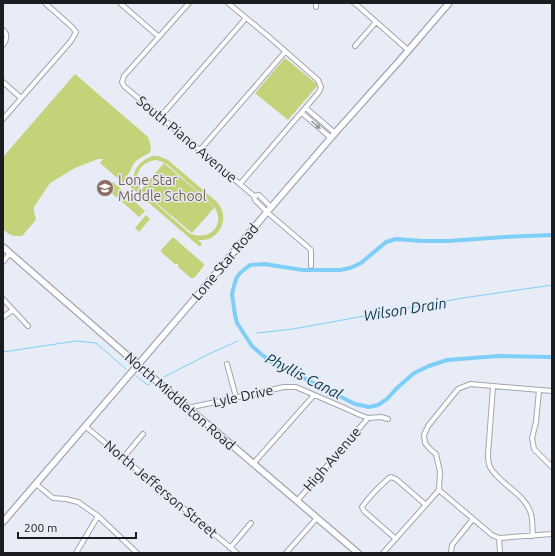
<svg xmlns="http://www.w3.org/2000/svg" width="555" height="556" viewBox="0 0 555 556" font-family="Ubuntu,sans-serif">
<rect width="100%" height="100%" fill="#e8ecf7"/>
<!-- green -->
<path fill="#c4d379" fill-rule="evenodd" d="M285 58 318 85 288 120 255 93Z
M75 74 148 137C155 157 148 151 136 161 133 163 133 166 131 169 130 172 128 175 125 177L127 178 123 183 100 163 103 159H98L75 168 50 183 34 207V212L36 219 35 221 22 236C12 236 10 236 3 229V157Z
M153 156H158L168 160 217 202C227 213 225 230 211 238 207 240 202 240 198 240L202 244 200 247 127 184 130 181 134 184C131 171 140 160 153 156ZM155 160 160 161 167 164 212 204C228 222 211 243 189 233L143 192C132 179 137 163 155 160Z
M164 163 215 207 192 233 141 190Z
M113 182 123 191 117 198 107 189Z
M124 192 145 211 139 217 118 198Z
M146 215 150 219 139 232 135 228Z
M172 238H174L204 264V266L194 278H191L178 267V264H175L162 253 161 250Z"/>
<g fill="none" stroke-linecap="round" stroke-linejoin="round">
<!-- stream -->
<path stroke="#7fcef8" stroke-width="1" d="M257 333 293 329 463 298 552 285
M3 352 76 341 96 343 126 369
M136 376 148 385 153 382
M164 377 209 354 238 341"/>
<!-- canal -->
<path stroke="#7fcef8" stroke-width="4" d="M552 235 505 237 448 241H422L396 239 386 242 361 263 350 268 340 270H303L264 264 250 265 240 273 236 279 234 286 232 294 235 315 237 323 252 346 261 354 270 361 355 404 369 407 378 405 387 399 396 389 414 373 429 366 447 360 498 356 552 357"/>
<!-- minor casing -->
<g stroke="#a2a5af" stroke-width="6">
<path id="minor" d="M120 3 159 37
M189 3 124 76 122 82 124 86 254 196
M228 3 268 36 318 80 321 87 319 92 240 184
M354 3 357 5 408 50
M316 7V3
M3 30C8 34 7 40 3 45
M355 46 376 22
M3 82 21 98
M306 108 335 133
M302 113 331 138
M161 116 246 18
M3 119 71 41 76 32 72 27 45 3
M200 150 285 52
M271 207 259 195 254 196 255 200 267 212 309 248 311 250V266
M3 262 10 253
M3 299 28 326
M3 317 13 310
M227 364 236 397
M493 387 488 454C488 458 488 463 490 467 500 485 525 493 531 514 533 521 532 529 533 536
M539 390 536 422 532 438 534 449 552 467
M188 408 284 387H296L340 406 360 415 368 418 381 417 388 419
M85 426 237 553
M123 458 143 434
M253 464 314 395
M36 484 53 498 66 499 78 502 98 516 137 553
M439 490 492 535 499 538 552 534
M297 501 368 418
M499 538 500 553
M396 539 364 511 362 507C370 495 379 487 389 478L391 477 396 479 426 505
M230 548 251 523
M76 553 98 516
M286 553 317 518
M383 553 439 490 440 472 436 454 430 449 425 443 424 435 428 426 458 389 470 384 552 391
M451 553 452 545 473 519"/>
</g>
<!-- secondary casing -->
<g stroke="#a2a5af" stroke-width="8">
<path id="secondary" d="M3 247 138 365 358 553
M3 522 197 296 267 212 335 133 401 59 449 3"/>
</g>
<!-- minor -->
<use href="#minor" stroke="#fff" stroke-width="4"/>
<!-- secondary -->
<use href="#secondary" stroke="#fff" stroke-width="5.5"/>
</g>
<!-- one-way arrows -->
<defs><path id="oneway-solid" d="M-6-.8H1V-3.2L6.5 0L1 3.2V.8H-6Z"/></defs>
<use fill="#98999b" href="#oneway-solid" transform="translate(316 125) rotate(41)"/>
<!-- icons -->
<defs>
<g id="school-disc" transform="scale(0.9)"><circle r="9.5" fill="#8d6e63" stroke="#e8ecf7"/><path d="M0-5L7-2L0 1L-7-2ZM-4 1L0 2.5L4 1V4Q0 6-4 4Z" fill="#fff"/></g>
</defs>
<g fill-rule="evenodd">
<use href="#school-disc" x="105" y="188"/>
</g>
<g text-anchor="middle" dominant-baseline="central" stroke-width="3" stroke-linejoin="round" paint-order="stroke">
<!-- street labels -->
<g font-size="14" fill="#1b1c20" stroke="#e8ecf7">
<text transform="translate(187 139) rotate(40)">South Piano Avenue</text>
<text transform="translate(225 262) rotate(-50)">Lone Star Road</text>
<text transform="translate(243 396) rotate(-12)">Lyle Drive</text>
<text transform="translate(180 401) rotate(41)">North Middleton Road</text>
<text transform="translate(332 459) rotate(-49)">High Avenue</text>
<text transform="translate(161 489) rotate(40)">North Jefferson Street</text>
</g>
<!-- education labels -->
<g font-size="14" fill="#785e54" stroke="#e8ecf7" text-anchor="start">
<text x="118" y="180">Lone Star<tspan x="118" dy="16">Middle School</tspan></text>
</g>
<!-- water labels -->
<g font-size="15" font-style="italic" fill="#043449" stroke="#e8ecf7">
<text transform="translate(405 309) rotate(-9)">Wilson Drain</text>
<text transform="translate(304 376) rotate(27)">Phyllis Canal</text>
</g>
</g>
<!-- border -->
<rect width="555" height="556" fill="none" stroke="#1b1c20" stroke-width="8"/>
<!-- scale -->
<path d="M18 532v6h118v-6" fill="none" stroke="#1b1c20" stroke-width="2"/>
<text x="24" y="532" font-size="12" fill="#1b1c20" stroke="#e8ecf7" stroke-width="3" paint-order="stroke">200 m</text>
</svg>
